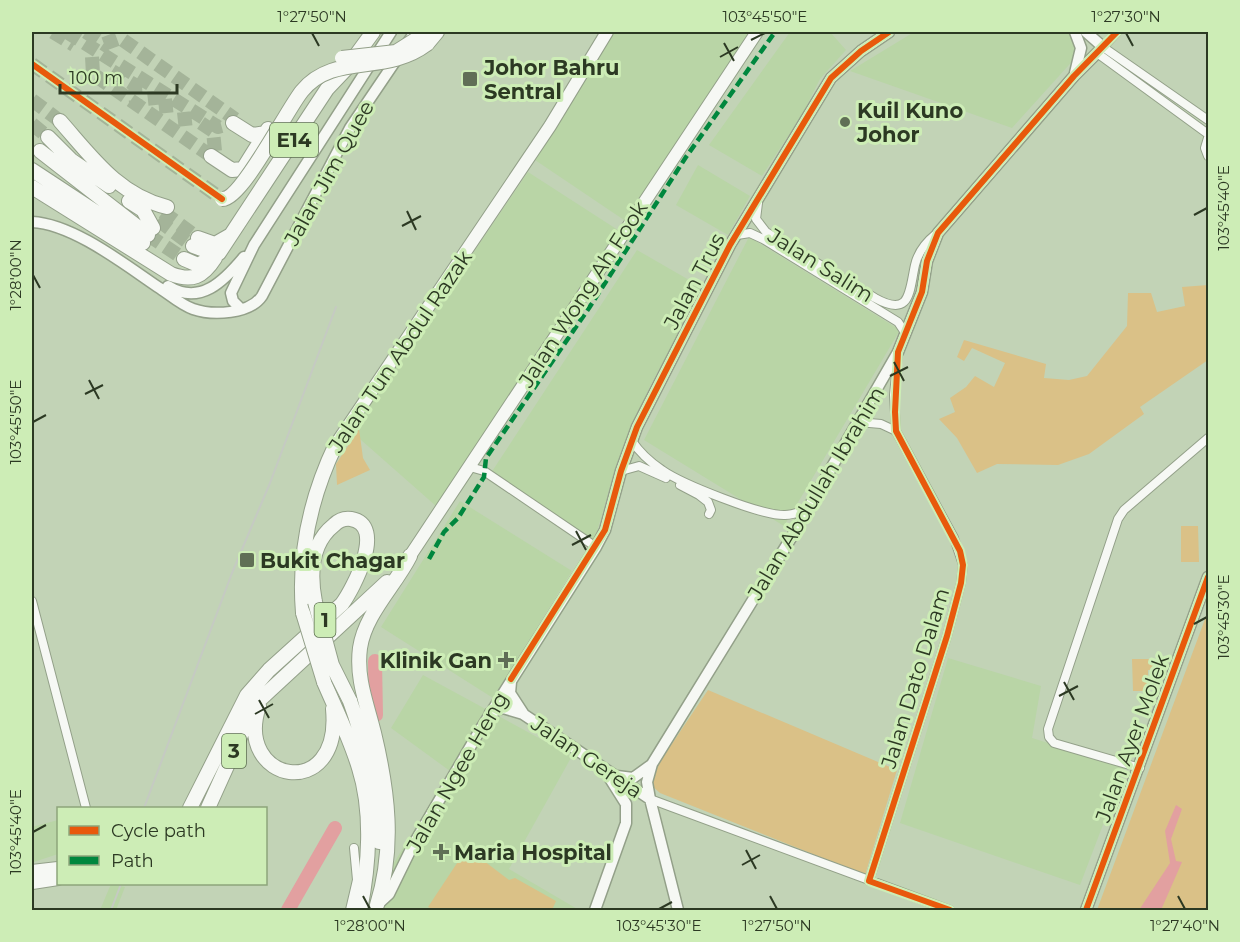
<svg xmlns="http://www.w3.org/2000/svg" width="1240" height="942" viewBox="0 0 1240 942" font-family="Montserrat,sans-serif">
<rect width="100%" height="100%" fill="#c2d3b6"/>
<!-- built -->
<path fill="#b9d5a6" d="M614 32H752L627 222 535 160Z
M790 32H830L846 50 820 79 803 113 762 176 709 145Z
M914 32H1074L1087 45 1012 128 850 71Z
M698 165 750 196 728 235 676 205Z
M528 172 621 232 436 506 352 432Z
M749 237 900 330 784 526 644 440Z
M637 250 703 288 650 386 616 466 594 542 491 473Z
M460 501 572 571 493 698 381 627Z
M948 658 1041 686 1032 738 1125 767 1080 885 900 823Z
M423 675 572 756 509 869 579 910H377L389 871 450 771 391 728Z
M58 820V854L34 862 32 827Z
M111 884 125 887 116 910H100Z"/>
<!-- green -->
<path fill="#dac187" d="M1208 285V360L1140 407 1144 414 1089 454 1058 465 997 464 977 473 957 438 939 419 955 412 950 398 966 387 975 376 994 387 1005 363 972 348 964 361 957 357 964 340 1046 364 1044 378 1069 380 1087 376 1127 326 1128 293H1151L1157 312 1185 306 1182 287Z
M359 429 363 458 370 470 337 485 336 464Z
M1181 526H1198L1199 562H1181Z
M1208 611V910H1097Z
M1132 659H1153V670H1148V691H1133Z
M708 690 897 770 865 875 660 793 651 785V775Z
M467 848 509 880 515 878 556 901 552 910H435L428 907Z"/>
<!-- water -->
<path fill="#e2a0a0" d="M1176 805 1182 809 1171 839 1176 861 1182 862 1161 910H1139L1170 863 1165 831Z"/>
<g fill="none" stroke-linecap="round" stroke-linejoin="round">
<!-- river -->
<path stroke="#e2a0a0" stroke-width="14" d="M375 661 376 715
M288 910 335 828"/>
<!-- highway-tunnel -->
<path stroke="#a4b499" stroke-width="14" stroke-dasharray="14 7" stroke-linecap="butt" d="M53 32 74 45
M67 32 218 127 233 123
M86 32 110 48
M104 44 120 38 235 119
M92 57 93 74 211 156
M32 64 222 199
M112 71 135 85 136 104
M154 91 156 110
M165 99 167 118
M32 100 60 121
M184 112 186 131
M201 123 213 131 215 151
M32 124 48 137
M163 212 198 238
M158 220 193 246
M148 235 184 259"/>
<!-- street casing -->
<g stroke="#93a089" stroke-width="10">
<path id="street" d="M1117 32 1103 47 1208 120
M1097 53 1208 134
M1208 138 1205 148 1208 156
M758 203 756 219 766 232 875 298C911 318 909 292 915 265 918 252 926 242 936 234
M737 235 750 233 763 239 898 322 906 334
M858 422 881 424 896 431
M632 441C640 453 650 462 662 470 682 484 762 516 785 515 793 515 800 512 808 509
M470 467 484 471 596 547
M621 471 639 466 666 478
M680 485 699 495 708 502 711 510 709 514
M32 601 86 808
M1140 768 1054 743 1049 737 1048 729 1118 519 1124 510 1208 438
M650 799 950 910
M869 881 947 636 961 583 963 565 954 538 896 431 894 395 898 354
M350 910 357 880 354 848"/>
</g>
<!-- secondary casing -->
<g stroke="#93a089" stroke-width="13">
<path id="secondary" d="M1075 32 1081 48 1075 73
M32 222C73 224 124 264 158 287 169 294 181 305 193 309 213 316 250 314 262 296L350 128 415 32
M168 286C200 306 224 281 244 257
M241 309 233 301 231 293 254 245 391 32
M511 682 510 693 523 713
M490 713 503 708 523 714 650 799
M617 776 633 778 651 765
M377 905 389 894 412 847 480 730 596 547 605 530 621 471 637 427 730 245 831 78 861 51 889 32
M595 910 626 823V804L609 777
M678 910 650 799 647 782 652 764 791 538 898 352 922 292 927 261 938 233 1074 76 1103 47 1086 32
M1086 910 1208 577"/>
</g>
<!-- primary casing -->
<g stroke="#93a089" stroke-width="14">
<path id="primary" d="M336 444 550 126 607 32
M410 556 757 32"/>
</g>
<!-- highway casing -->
<g stroke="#93a089" stroke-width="16">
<path id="highway" d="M427 44 437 32
M60 121C91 156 118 195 167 207
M233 123 252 135 266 133
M48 137 71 160 109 186
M40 151 148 235
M211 156 232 170 243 169 268 129
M32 170 143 243
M32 187 171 274C192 282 203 277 215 258
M129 201 143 210 153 228
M198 238 215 244 229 236
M193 246 207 251 217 247
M184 259 198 265 219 253 327 89 346 69 373 32
M303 613C298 553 310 498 336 444
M324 682C336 710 350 738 359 768 373 812 369 866 360 910
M350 701C367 747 376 793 379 842
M259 706C233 783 342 804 333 709
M190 808 247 695 269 670 342 604C353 589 387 525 351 519 344 518 338 521 334 525 310 544 310 576 315 602
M208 808 255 704 387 582
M32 872 58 869
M32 882 58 878
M377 905C395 848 388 791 374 733 367 704 356 679 360 648 365 614 395 586 410 556"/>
</g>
<!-- street -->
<use href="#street" stroke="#f6f8f4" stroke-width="8"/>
<!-- secondary -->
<use href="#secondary" stroke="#f6f8f4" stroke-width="10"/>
<!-- primary -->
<use href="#primary" stroke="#f6f8f4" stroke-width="12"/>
<!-- highway -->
<use href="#highway" stroke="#f6f8f4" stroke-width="14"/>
<!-- rail -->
<path stroke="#c5cac2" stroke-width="2" d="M144 808 232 573 270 483 336 307
M111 910 121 884"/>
<!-- highway-bridge casing -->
<g stroke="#93a089" stroke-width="16" stroke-linecap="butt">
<path id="highway-bridge" d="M342 58 396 52 423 35
M222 199C242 200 287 109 302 91 334 52 385 76 427 44
M315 602 332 665 350 701
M303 613 324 682"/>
</g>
<!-- highway-bridge -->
<use href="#highway-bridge" stroke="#f6f8f4" stroke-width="14"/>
<!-- quiet -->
<path stroke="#00873e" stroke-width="4.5" stroke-dasharray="9 4.5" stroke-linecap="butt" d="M429 559 444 532 458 518 484 477 486 458 589 308 686 157 775 32"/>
<!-- cycleway casing -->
<g stroke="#cdedb6" stroke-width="10">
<path id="cycleway" d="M32 64 222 199
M511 679 605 530 621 471 637 427 730 245 831 78 861 51 889 32
M950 910 869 881 947 636 961 583 963 565 960 551 896 431 895 412 898 352 922 292 927 261 938 233 1074 76 1117 32
M1086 910 1208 577"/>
</g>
<!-- cycleway -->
<use href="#cycleway" stroke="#e8590c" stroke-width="6"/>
</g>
<!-- ticks -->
<path fill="none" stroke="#2c3923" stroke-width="2" d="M312 33 319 46M1126 33 1133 46M751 40 765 33M724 43 734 61M720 57 738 47M407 211 416 230M1194 215 1207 208M402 226 421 216M33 275 40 288M894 362 904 381M890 376 908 367M89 380 99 399M85 394 103 385M33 422 46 415M576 531 586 550M572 545 591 535M1194 624 1207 617M1064 682 1074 700M1059 696 1078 686M259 700 269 718M255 714 273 704M33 832 46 825M746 850 756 869M742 865 760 855M363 896 370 909M770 896 777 909M1178 896 1185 909M659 909 672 902"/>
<!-- markers -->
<g fill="#606f56" stroke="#cdedb6" stroke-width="2">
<rect x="462" y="71" width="16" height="16" rx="3"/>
<circle cx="845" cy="122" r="6"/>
<rect x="239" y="552" width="16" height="16" rx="3"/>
<path d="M503 651h6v6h6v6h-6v6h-6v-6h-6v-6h6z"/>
<path d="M438 843h6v6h6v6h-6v6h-6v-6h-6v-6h6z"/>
</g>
<g text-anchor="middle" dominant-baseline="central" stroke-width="6" stroke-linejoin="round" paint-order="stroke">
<!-- shield labels -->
<g fill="#cdedb6" stroke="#5c6f4f" stroke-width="1.5">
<rect x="270" y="123" width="48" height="34" rx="4.5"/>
<rect x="314.5" y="603" width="21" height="34" rx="4.5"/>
<rect x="222" y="734" width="24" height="34" rx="4.5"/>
</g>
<g font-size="20" font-weight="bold" fill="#2c3923">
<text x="294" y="140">E14</text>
<text x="325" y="620">1</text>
<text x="234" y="751">3</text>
</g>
<!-- poi labels -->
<g font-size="21" font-weight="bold" fill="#2c3923" stroke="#cdedb6" text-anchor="start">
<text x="484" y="67">Johor Bahru<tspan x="484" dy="24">Sentral</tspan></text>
<text x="857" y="110">Kuil Kuno<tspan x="857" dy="24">Johor</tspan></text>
<text x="260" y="560">Bukit Chagar</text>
<text x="492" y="660" text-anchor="end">Klinik Gan</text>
<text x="454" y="852">Maria Hospital</text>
</g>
<!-- street labels -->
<g font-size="21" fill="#2c3923" stroke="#cdedb6">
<text transform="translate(329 173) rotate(-61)">Jalan Jim Quee</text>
<text transform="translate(821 265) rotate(32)">Jalan Salim</text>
<text transform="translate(694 281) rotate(-62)">Jalan Trus</text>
<text transform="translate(583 294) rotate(-57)">Jalan Wong Ah Fook</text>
<text transform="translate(400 351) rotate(-56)">Jalan Tun Abdul Razak</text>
<text transform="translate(816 493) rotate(-59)">Jalan Abdullah Ibrahim</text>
<text transform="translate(915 678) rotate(-73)">Jalan Dato Dalam</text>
<text transform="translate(1132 738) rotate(-70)">Jalan Ayer Molek</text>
<text transform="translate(587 757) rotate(34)">Jalan Gereja</text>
<text transform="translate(457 772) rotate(-60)">Jalan Ngee Heng</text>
</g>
</g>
<!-- border -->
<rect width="1240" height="942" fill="none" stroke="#cdedb6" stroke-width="66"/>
<!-- legend -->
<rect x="57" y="807" width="210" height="78" fill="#cdedb6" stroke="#8da57b" stroke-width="1.5"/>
<rect x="69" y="826" width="30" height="9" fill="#e8590c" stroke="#8da57b" stroke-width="1.5"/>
<text x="111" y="837" font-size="18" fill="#2c3923">Cycle path</text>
<rect x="69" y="856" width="30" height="9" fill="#00873e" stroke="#8da57b" stroke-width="1.5"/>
<text x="111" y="867" font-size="18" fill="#2c3923">Path</text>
<!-- scale -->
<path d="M60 84v9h117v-9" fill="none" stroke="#2c3923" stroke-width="3"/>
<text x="69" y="84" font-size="18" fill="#2c3923" stroke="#cdedb6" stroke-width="4.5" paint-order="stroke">100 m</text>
<rect x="33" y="33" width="1174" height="876" fill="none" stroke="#2c3923" stroke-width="2"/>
<g font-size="15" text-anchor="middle" fill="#2c3923">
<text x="312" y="22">1°27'50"N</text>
<text x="765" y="22">103°45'50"E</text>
<text x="1126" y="22">1°27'30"N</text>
<text transform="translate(1224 208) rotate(-90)" y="5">103°45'40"E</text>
<text transform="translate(16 275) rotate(-90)" y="5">1°28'00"N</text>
<text transform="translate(16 422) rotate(-90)" y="5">103°45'50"E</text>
<text transform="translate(1224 617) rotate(-90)" y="5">103°45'30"E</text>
<text transform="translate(16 832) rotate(-90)" y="5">103°45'40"E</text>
<text x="370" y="931">1°28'00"N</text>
<text x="659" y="931">103°45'30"E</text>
<text x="777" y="931">1°27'50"N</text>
<text x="1185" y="931">1°27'40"N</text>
</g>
</svg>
